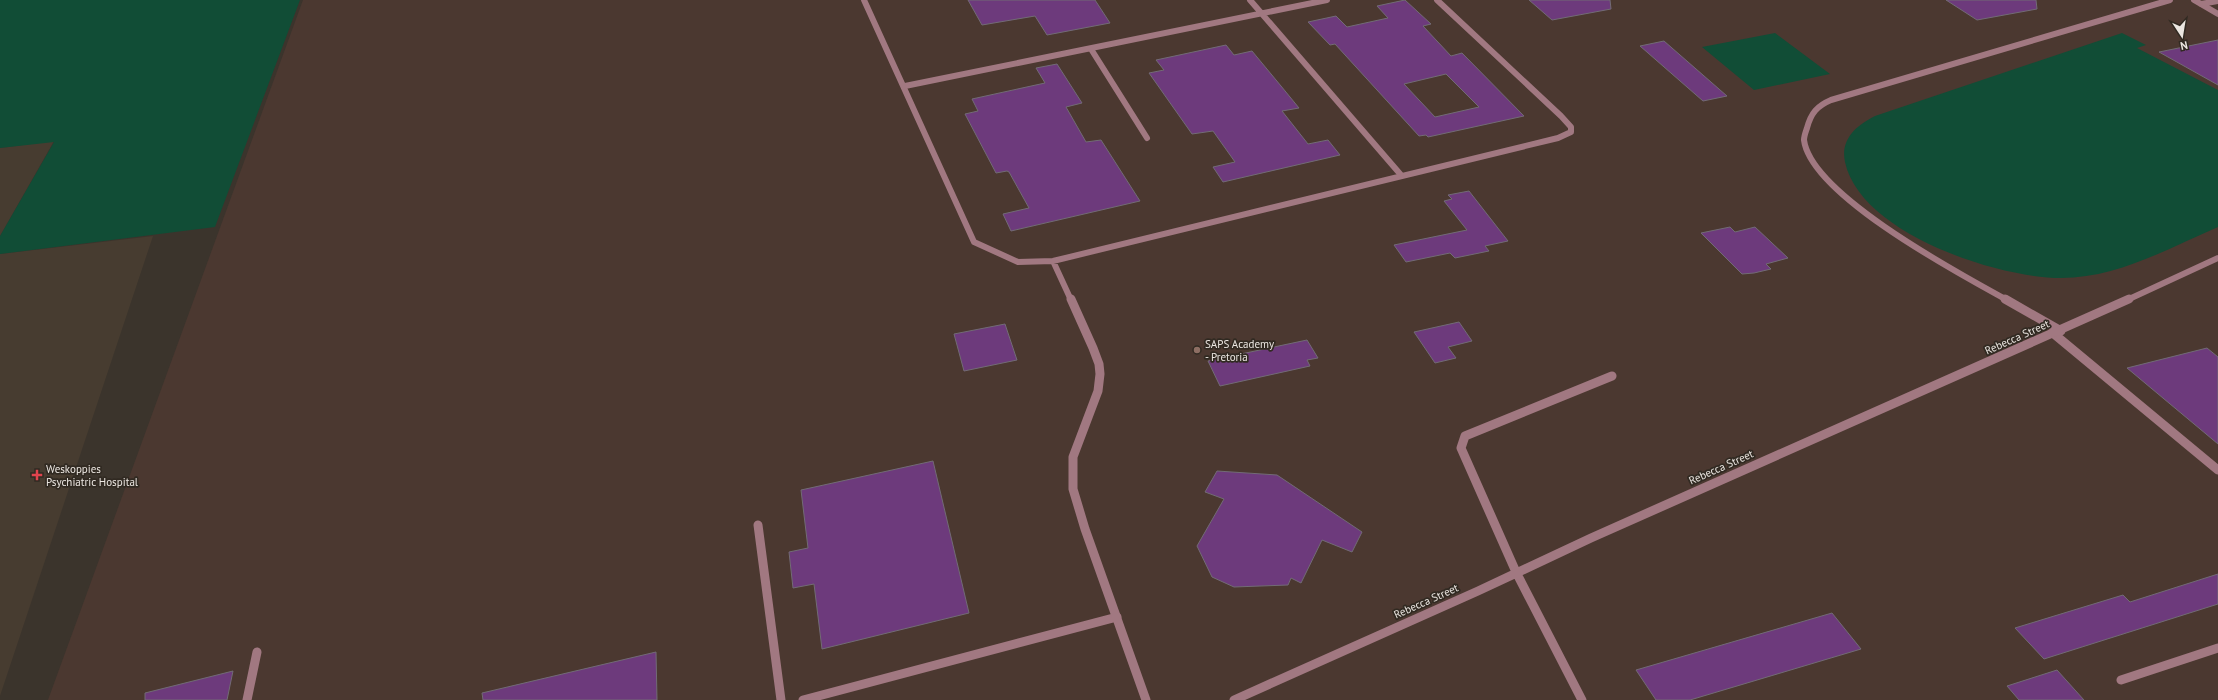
<svg xmlns="http://www.w3.org/2000/svg" width="2218" height="700" viewBox="0 0 2218 700" font-family="'PT Sans',sans-serif">
<rect width="100%" height="100%" fill="#3b342c"/>
<!-- built -->
<path fill="#473c30" d="M54 141 0 236V148Z
M153 236 0 696V254Z"/>
<!-- education -->
<path fill="#4b3830" d="M303 0H2218V700H48Z"/>
<!-- green -->
<path fill="#114d36" d="M0 0H300L215 227 0 254V236L54 142 0 148Z
M1775 33 1830 74 1754 90 1702 47Z
M2122 33 2146 45 2137 48 2218 90V227C2167 249 2117 278 2061 278 1997 278 1860 233 1845 162 1840 139 1857 125 1875 116Z"/>
<!-- building -->
<path fill="#6d3a7c" stroke="#726b75" fill-rule="evenodd" d="M968 0H1095L1110 23 1047 35 1035 16 982 25Z
M1405 0 1431 24 1423 26 1451 56 1462 53 1524 116 1428 137 1426 135 1419 136 1335 44 1330 45 1308 22 1336 16 1347 27 1388 18 1377 6ZM1446 74 1479 107 1435 117 1404 84Z
M1529 0H1610L1611 9 1552 20Z
M1946 0H2036L2037 9 1977 20Z
M2218 40V85L2159 52Z
M1664 41 1727 96 1703 101 1640 46Z
M1226 45 1234 55 1252 51 1281 86 1299 108 1282 111 1308 144 1328 140 1340 155 1223 182 1213 167 1235 162 1213 131 1192 134 1149 73 1164 70 1156 60Z
M1057 64 1082 103 1066 107 1086 142 1101 140 1140 201 1011 231 1003 214 1029 208 1009 172 1007 171 996 173 965 114 978 111 972 99 1045 83 1036 68Z
M1469 191 1508 241 1485 246 1489 251 1455 258 1450 253 1406 262 1394 245 1467 230 1444 201 1452 199 1448 195Z
M1730 227 1735 232 1755 227 1788 258 1766 264 1771 269 1754 273 1742 274 1701 233Z
M1459 322 1472 341 1448 347 1456 358 1435 363 1414 332Z
M1005 324 1017 360 964 371 954 334Z
M1307 340 1318 358 1307 360 1310 366 1220 386 1208 361Z
M2207 348 2218 357V444L2127 368Z
M933 461 969 613 822 649 814 584 793 588 789 552 808 548 801 490Z
M1217 471 1277 475 1362 532 1352 552 1322 540 1301 583 1291 578 1288 585 1234 587 1212 577 1197 546 1224 499 1205 492Z
M2218 574V604L2044 659 2015 628 2123 595 2130 602Z
M1832 613 1861 649 1690 700H1656L1636 670Z
M656 652 657 700H483L482 693Z
M2057 670 2084 700H2019L2007 686Z
M233 671 227 700H145V693Z"/>
<g fill="none" stroke-linecap="round" stroke-linejoin="round">
<!-- lane -->
<path stroke="#a17881" stroke-width="9" d="M2054 334 2218 470
M758 525 781 700
M2121 680 2218 648
M247 700 257 652
M803 700 1117 617"/>
<!-- street-far1 -->
<path stroke="#a17881" stroke-width="6" d="M864 0 974 242 1018 262 1053 261 1558 138 1571 132V127L1561 116 1437 0
M1250 0 1401 175
M2194 0 2218 14
M2201 4 2218 1
M1091 49 1147 138
M905 86 1327 0
M1053 261 1071 300
M2007 300C1960 274 1811 195 1804 140 1804 136 1806 131 1807 128 1811 113 1817 106 1831 100L2170 0
M2127 300 2218 258"/>
<!-- street -->
<path stroke="#a17881" stroke-width="9" d="M1071 299 1093 348 1099 364 1100 374 1098 391 1073 457V489L1085 529 1146 700
M2005 299 2061 331
M1234 700 1478 591 1591 538 2129 299
M1582 700 1516 572 1461 448 1465 436 1612 376"/>
</g>
<!-- markers -->
<circle fill="#8d6e63" stroke="#312a22" stroke-width="1.5" cx="1197" cy="350" r="4"/>
<path fill="#e0444e" stroke="#312a22" stroke-width="1.5" d="M35 469h4v4h4v4h-4v4h-4v-4h-4v-4h4z"/>
<g text-anchor="middle" dominant-baseline="central" stroke-width="3.5" stroke-linejoin="round" paint-order="stroke">
<!-- street labels -->
<g font-size="11" fill="#ebe6e1" stroke="#312a22">
<text transform="translate(2017 337) rotate(-24)">Rebecca Street</text>
<text transform="translate(1721 467) rotate(-24)">Rebecca Street</text>
<text transform="translate(1426 601) rotate(-24)">Rebecca Street</text>
</g>
<!-- poi labels -->
<g font-size="11" fill="#ebe6e1" stroke="#312a22" text-anchor="start">
<text x="1205" y="344">SAPS Academy<tspan x="1205" dy="13">- Pretoria</tspan></text>
<text x="46" y="469">Weskoppies<tspan x="46" dy="13">Psychiatric Hospital</tspan></text>
</g>
</g>
<!-- north arrow -->
<g transform="translate(2182 36) rotate(168)" stroke="#312a22" stroke-width="3" paint-order="stroke">
<path d="M0-3L7 15L0 10L-7 15Z" fill="#ebe6e1"/>
<text y="-6" font-size="11" font-weight="bold" text-anchor="middle" fill="#ebe6e1">N</text>
</g>
</svg>
